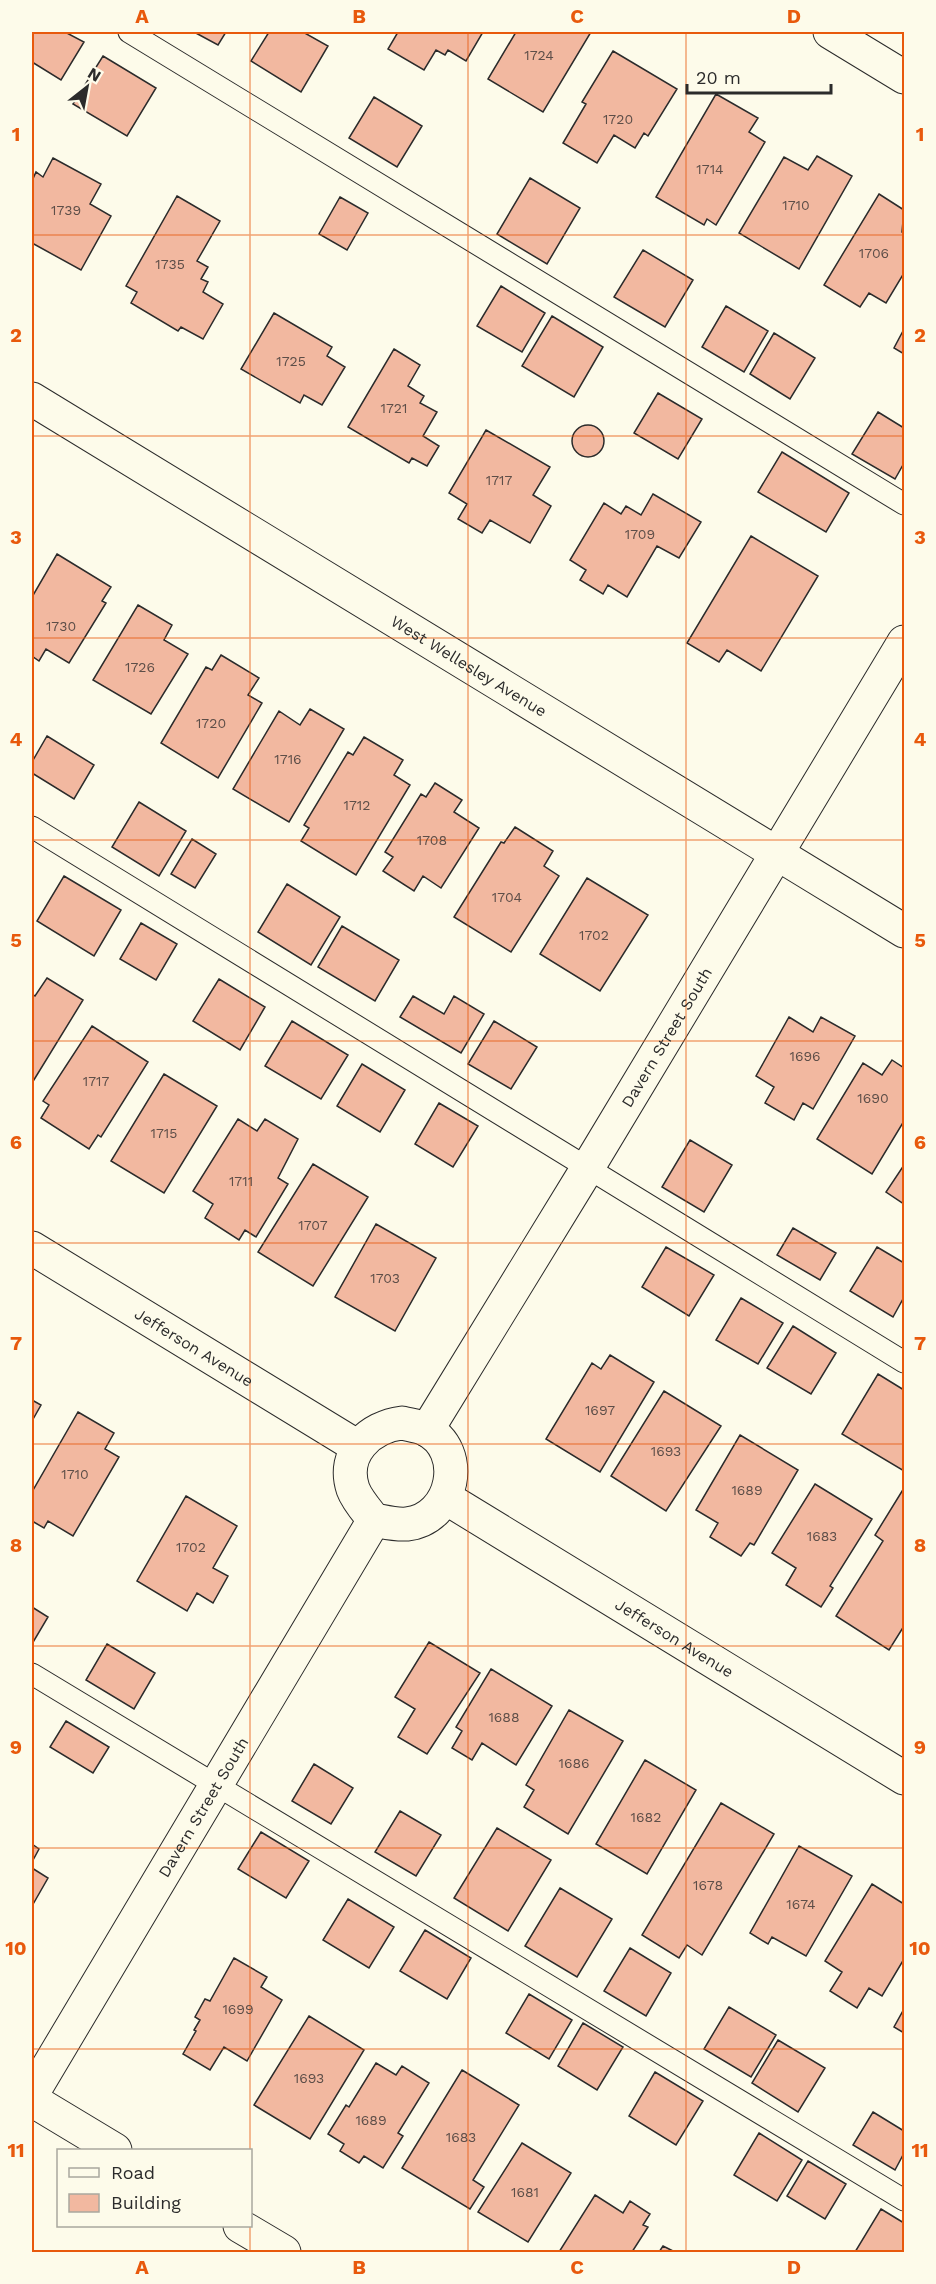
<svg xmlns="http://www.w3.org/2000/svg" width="936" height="2284" viewBox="0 0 936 2284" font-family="'Work Sans',sans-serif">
<rect width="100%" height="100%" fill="#fdfbea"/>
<!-- building -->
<path fill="#f2b8a0" stroke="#2b2b2b" stroke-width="1.5" d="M32 32H65L84 42 61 80 32 62Z
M194 32H226L218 45Z
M269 32H303L328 46 301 92 251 61Z
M398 32H483L466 61 448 50 445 55 436 50 424 70 388 49Z
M516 32H591L543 112 488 79Z
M613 51 677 89 648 136 644 133 635 148 614 135 597 163 563 143 586 104 582 102Z
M103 56 156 88 127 136 73 104Z
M716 94 758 118 749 132 765 142 716 225 707 219 704 225 656 197Z
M374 97 422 126 397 167 349 138Z
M817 156 852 176 799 269 739 233 784 157 808 170Z
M53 158 101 184 90 204 111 216 81 270 32 243V181L36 172 43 177Z
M530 178 580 208 547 264 497 234Z
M879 194 904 210 902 232 904 233V273L886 303 869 293 860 307 824 285Z
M177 196 220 221 197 261 208 267 201 279 208 282 203 292 223 304 203 339 181 327 178 331 131 303 137 292 126 286Z
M340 197 368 213 347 250 319 234Z
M643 250 693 280 665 327 614 297Z
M501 286 545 313 522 352 477 326Z
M726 306 768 331 744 372 702 347Z
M274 313 332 347 327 356 345 367 322 405 304 395 300 403 241 369Z
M552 316 603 347 574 397 522 366Z
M904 329V354L894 348Z
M774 333 815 358 790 399 750 374Z
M394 349 420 365 408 386 424 396 420 403 437 412 423 436 439 446 427 466 412 458 409 463 348 427Z
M658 393 702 419 678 459 634 433Z
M878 412 904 428V463L895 479 852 454Z
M572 441a16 16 0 1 1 32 0a16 16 0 1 1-32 0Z
M486 430 550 467 533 495 551 506 530 543 490 520 482 533 458 519 467 504 449 493Z
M782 452 849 493 826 532 758 492Z
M653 494 701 522 679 558 657 546 627 597 608 585 603 594 580 580 586 570 570 560 604 503 621 514 626 506 641 515Z
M751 536 818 576 761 671 727 650 719 662 687 643Z
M57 554 111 587 102 601 106 603 69 663 46 649 39 661 32 656V597Z
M138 605 172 625 164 640 188 654 151 714 93 680Z
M221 655 259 678 248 695 262 703 218 778 161 743 206 667 212 670Z
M310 709 344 729 289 822 233 789 279 711 300 725Z
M47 736 94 765 74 799 32 773V762Z
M364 737 403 760 394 775 410 785 356 875 301 841 309 828 304 825 348 752 353 755Z
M435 783 462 800 454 812 479 828 441 888 423 876 414 891 383 871 393 857 385 852 421 794 426 797Z
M139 802 186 831 159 876 112 847Z
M515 827 553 851 544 866 559 876 511 952 454 917 501 842 504 843Z
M192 839 216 854 195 888 171 874Z
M64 876 121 910 94 956 37 921Z
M587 878 648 915 600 991 540 954Z
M287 884 340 917 311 965 258 932Z
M141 923 177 944 156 980 120 959Z
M342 926 399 960 375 1001 318 967Z
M47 978 83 1000 32 1083V994L35 996Z
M219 979 265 1007 240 1050 193 1021Z
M413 996 444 1014 454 996 484 1014 461 1053 400 1017Z
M789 1017 813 1032 821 1017 855 1036 813 1109 803 1103 794 1120 765 1103 774 1087 756 1076Z
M292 1021 348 1055 321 1099 265 1066Z
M494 1021 537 1047 511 1089 468 1064Z
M92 1026 148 1062 101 1137 98 1135 89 1149 41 1118 49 1105 43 1101Z
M892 1060 904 1068V1121L872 1174 817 1139 863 1063 882 1075Z
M362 1064 405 1090 380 1132 337 1106Z
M164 1074 217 1106 164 1193 111 1161Z
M439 1103 478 1126 453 1167 415 1144Z
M238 1119 257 1131 265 1119 298 1139 278 1178 288 1184 256 1237 245 1230 239 1240 205 1218 213 1204 193 1191Z
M690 1140 732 1165 704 1212 662 1187Z
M313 1164 368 1197 313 1286 258 1252Z
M904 1165V1204L886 1192Z
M376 1224 436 1258 395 1331 335 1297Z
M793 1228 836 1253 820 1280 777 1255Z
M666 1247 714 1275 689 1316 642 1287Z
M877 1247 904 1263V1297L893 1317 850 1291Z
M741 1298 783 1323 758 1364 716 1340Z
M793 1326 836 1353 811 1394 767 1368Z
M610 1355 654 1382 600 1472 546 1439 592 1363 601 1369Z
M878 1374 904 1390V1471L842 1434Z
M664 1391 721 1426 666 1511 611 1476Z
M32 1400 41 1405 32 1421Z
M78 1412 114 1433 105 1449 119 1457 73 1536 48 1521 44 1528 32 1521V1492Z
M740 1435 798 1470 754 1545 750 1543 741 1556 710 1537 718 1523 696 1510Z
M815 1484 872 1519 830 1586 833 1588 821 1607 786 1585 796 1568 772 1553Z
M904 1488V1626L889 1650 836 1616 883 1541 875 1535Z
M186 1496 237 1526 213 1568 228 1576 213 1603 197 1593 187 1611 137 1581Z
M32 1607 48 1617 32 1644Z
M429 1642 480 1673 427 1754 398 1737 415 1709 395 1697Z
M107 1644 155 1673 134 1709 86 1680Z
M491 1669 552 1706 516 1765 482 1743 472 1760 452 1748 462 1731 456 1727Z
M569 1710 623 1741 568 1834 524 1807 534 1790 526 1785Z
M66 1721 109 1747 93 1773 50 1747Z
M645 1760 696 1790 647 1874 596 1844Z
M314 1764 353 1788 331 1824 292 1801Z
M721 1803 774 1834 702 1955 687 1945 679 1958 642 1935Z
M400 1811 441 1835 416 1876 375 1852Z
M497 1828 551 1860 508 1931 454 1898Z
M261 1832 309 1861 286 1898 238 1869Z
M32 1844 39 1849 32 1862Z
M799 1846 852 1876 806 1956 772 1937 768 1944 750 1933Z
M32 1868 48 1878 32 1906Z
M872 1884 904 1904V1959L882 1996 869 1988 857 2008 830 1991 842 1972 825 1961Z
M560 1888 612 1919 577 1977 525 1946Z
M348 1899 394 1927 369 1968 323 1940Z
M425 1930 471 1958 447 1999 400 1971Z
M630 1948 671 1973 646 2016 604 1991Z
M234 1958 267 1977 261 1987 282 2000 247 2061 224 2047 210 2070 183 2054 196 2031 194 2030 200 2020 195 2017 205 1999 210 2001Z
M529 1994 572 2020 549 2059 506 2033Z
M729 2007 776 2035 751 2077 704 2049Z
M904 2009V2033L894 2027Z
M309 2016 364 2050 310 2139 254 2105Z
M583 2023 623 2047 597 2090 558 2066Z
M778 2040 825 2068 798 2112 752 2083Z
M376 2063 396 2075 402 2066 429 2083 398 2133 403 2136 383 2168 364 2156 359 2163 340 2151 344 2144 328 2134 346 2105 349 2107Z
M462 2070 519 2105 473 2180 484 2187 470 2209 402 2168Z
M655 2072 703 2101 676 2145 629 2116Z
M873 2112 904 2131V2153L895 2170 853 2145Z
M759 2133 802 2160 777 2201 734 2175Z
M522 2143 571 2173 528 2242 478 2212Z
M808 2161 846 2184 825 2219 787 2196Z
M595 2195 623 2213 630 2201 650 2214 643 2225 648 2227 632 2252H559Z
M881 2209 904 2223V2252H855Z
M663 2246 675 2252H659Z"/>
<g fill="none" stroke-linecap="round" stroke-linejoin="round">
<!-- service casing -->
<g stroke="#2b2b2b" stroke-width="23">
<path id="service" d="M129 32 904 504
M32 827 904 1362
M32 1674 904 2200"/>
</g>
<!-- minor casing -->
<g stroke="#2b2b2b" stroke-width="35">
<g id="minor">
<path d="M830 32 904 77"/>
<path id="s1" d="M32 399 904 931"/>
<path id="s2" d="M32 1248 358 1447"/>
<path d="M402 1423C410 1425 418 1426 425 1429 468 1450 454 1519 407 1524 396 1525 385 1522 374 1520 367 1511 357 1500 353 1489 341 1453 370 1427 402 1423Z"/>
<path id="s3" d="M427 1430 587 1169 904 642"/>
<path id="s4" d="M446 1498 904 1778"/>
<path id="s5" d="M32 2094 374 1520"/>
<path d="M32 2100 115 2150"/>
<path d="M240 2226 284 2252"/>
</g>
</g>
<!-- service -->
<use href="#service" stroke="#fdfbea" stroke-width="21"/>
<!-- minor -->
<use href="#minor" stroke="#fdfbea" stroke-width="33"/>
</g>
<!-- grid -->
<path fill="none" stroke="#e8590c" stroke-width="1.5" stroke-opacity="0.55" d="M250 32V2150M468 32V2252M686 32V2252M32 235H904M32 436H904M32 638H904M32 840H904M32 1041H904M32 1243H904M32 1444H904M32 1646H904M32 1848H904M32 2049H904M250 2150V2226M250 2226V2252"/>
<g text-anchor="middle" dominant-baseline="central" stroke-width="4.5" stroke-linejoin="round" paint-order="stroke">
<!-- number labels -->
<g font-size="14" fill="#5d4e48">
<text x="539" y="55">1724</text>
<text x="618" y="119">1720</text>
<text x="710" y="169">1714</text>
<text x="796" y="205">1710</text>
<text x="66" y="210">1739</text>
<text x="874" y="253">1706</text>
<text x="170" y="264">1735</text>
<text x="291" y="361">1725</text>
<text x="394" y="408">1721</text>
<text x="499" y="480">1717</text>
<text x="640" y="534">1709</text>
<text x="61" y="626">1730</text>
<text x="140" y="667">1726</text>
<text x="211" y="723">1720</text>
<text x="288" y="759">1716</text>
<text x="357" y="805">1712</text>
<text x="432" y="840">1708</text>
<text x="507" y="897">1704</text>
<text x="594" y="935">1702</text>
<text x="805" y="1056">1696</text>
<text x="96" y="1081">1717</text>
<text x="873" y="1098">1690</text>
<text x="164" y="1133">1715</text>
<text x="241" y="1181">1711</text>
<text x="313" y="1225">1707</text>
<text x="385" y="1278">1703</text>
<text x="600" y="1410">1697</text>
<text x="666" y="1451">1693</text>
<text x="75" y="1474">1710</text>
<text x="747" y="1490">1689</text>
<text x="822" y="1536">1683</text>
<text x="191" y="1547">1702</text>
<text x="504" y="1717">1688</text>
<text x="574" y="1763">1686</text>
<text x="646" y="1817">1682</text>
<text x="708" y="1885">1678</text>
<text x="801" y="1904">1674</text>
<text x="238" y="2009">1699</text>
<text x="309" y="2078">1693</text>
<text x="371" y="2120">1689</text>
<text x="461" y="2137">1683</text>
<text x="525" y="2192">1681</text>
</g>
<!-- street labels -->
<g font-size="16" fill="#2b2b2b" stroke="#fdfbea">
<text stroke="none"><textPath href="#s1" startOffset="512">West Wellesley Avenue</textPath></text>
<text stroke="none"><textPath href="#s3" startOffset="460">Davern Street South</textPath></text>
<text stroke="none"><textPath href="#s2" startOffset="190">Jefferson Avenue</textPath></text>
<text stroke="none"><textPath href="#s4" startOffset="268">Jefferson Avenue</textPath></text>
<text stroke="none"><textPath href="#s5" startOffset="334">Davern Street South</textPath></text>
</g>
</g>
<!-- border -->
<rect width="936" height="2284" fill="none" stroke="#fdfbea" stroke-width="66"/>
<!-- legend -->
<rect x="57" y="2149" width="195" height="78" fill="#fdfbea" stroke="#a9a89e" stroke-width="1.5"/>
<rect x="69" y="2168" width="30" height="9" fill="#fdfbea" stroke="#a9a89e" stroke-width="1.5"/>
<text x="111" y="2179" font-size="18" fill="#2b2b2b">Road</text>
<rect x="69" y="2194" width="30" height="18" fill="#f2b8a0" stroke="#a9a89e" stroke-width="1.5"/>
<text x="111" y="2209" font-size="18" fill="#2b2b2b">Building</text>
<!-- north arrow -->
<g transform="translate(87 87) rotate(31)" stroke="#fdfbea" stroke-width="4.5" paint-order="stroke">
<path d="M0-4.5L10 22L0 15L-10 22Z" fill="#2b2b2b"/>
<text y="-9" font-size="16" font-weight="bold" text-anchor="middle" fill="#2b2b2b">N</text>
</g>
<!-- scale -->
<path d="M687 84v9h144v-9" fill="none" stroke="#2b2b2b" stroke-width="3"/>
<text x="696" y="84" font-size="18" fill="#2b2b2b" stroke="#fdfbea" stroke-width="4.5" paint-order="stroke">20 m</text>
<rect x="33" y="33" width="870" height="2218" fill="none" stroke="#e8590c" stroke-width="2"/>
<g font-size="20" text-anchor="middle" font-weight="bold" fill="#e8590c">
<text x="142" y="23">A</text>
<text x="359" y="23">B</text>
<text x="577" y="23">C</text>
<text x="794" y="23">D</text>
<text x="16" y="141">1</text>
<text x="920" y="141">1</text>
<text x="16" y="342">2</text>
<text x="920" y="342">2</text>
<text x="16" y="544">3</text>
<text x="920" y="544">3</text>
<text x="16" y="746">4</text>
<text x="920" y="746">4</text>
<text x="16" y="947">5</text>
<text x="920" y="947">5</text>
<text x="16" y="1149">6</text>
<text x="920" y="1149">6</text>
<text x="16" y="1350">7</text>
<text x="920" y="1350">7</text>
<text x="16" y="1552">8</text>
<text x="920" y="1552">8</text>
<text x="16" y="1754">9</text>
<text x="920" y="1754">9</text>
<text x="16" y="1955">10</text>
<text x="920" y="1955">10</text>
<text x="16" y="2157">11</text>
<text x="920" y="2157">11</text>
<text x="142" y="2274">A</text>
<text x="359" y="2274">B</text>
<text x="577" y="2274">C</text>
<text x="794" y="2274">D</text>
</g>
</svg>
